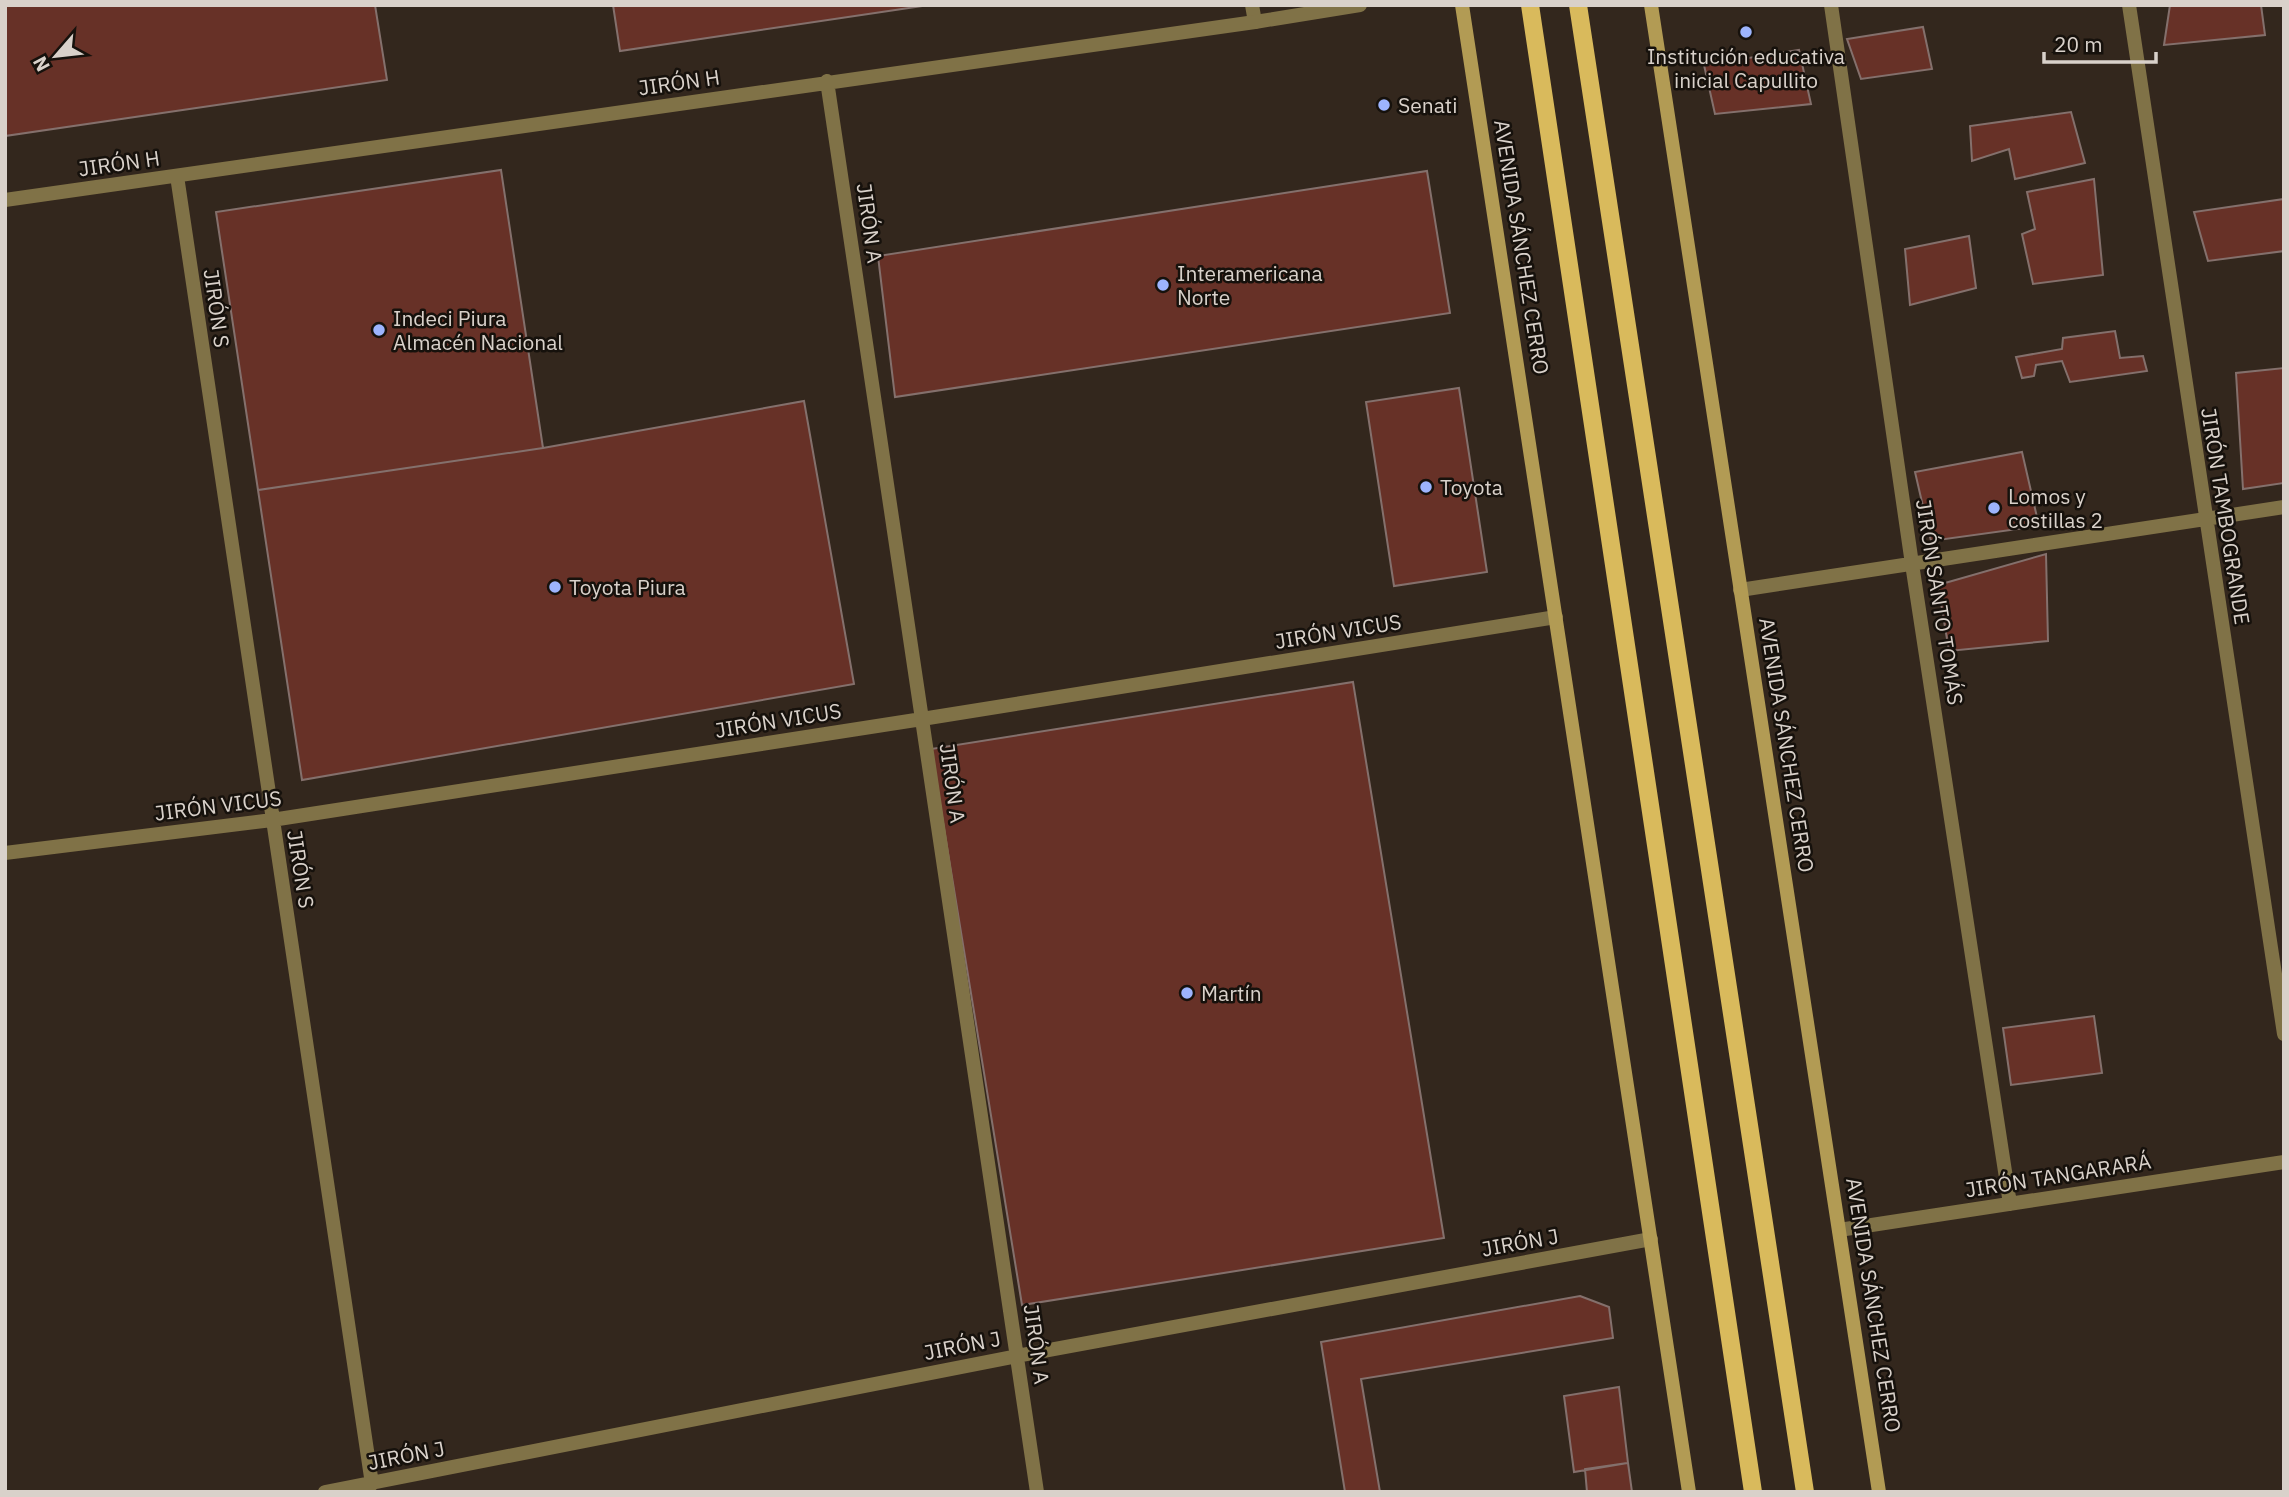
<svg xmlns="http://www.w3.org/2000/svg" width="2289" height="1497" viewBox="0 0 2289 1497" font-family="'IBM Plex Sans',sans-serif">
<rect width="100%" height="100%" fill="#33271d"/>
<!-- building -->
<path fill="#673127" stroke="#84706c" stroke-width="2" d="M5 5H375L387 80 5 136Z
M613 5H929L620 51Z
M2170 5H2261L2265 35 2164 45Z
M1923 27 1932 69 1861 79 1847 39Z
M1799 50 1811 104 1715 114 1704 65Z
M2071 112 2085 163 2015 179 2009 149 1972 161 1970 126Z
M501 170 543 448 258 490 216 212Z
M1427 171 1450 313 895 397 878 256Z
M2094 179 2103 275 2033 284 2022 234 2035 229 2027 192Z
M2284 199V251L2208 261 2194 212Z
M1969 236 1976 288 1910 305 1905 249Z
M2115 331 2120 358 2143 356 2147 371 2070 382 2062 361 2036 365 2034 376 2022 378 2016 357 2062 349 2063 338Z
M2284 368V483L2243 489 2236 373Z
M1459 388 1487 572 1394 586 1366 402Z
M804 401 854 684 302 780 258 490 543 448Z
M2022 452 2039 526 1931 541 1915 472Z
M2046 554 2048 641 1949 651 1938 585Z
M1353 682 1444 1238 1022 1305 931 749Z
M2094 1016 2102 1073 2011 1085 2003 1028Z
M1580 1296 1609 1307 1613 1338 1361 1379 1380 1492H1345L1321 1342Z
M1619 1387 1628 1463 1574 1472 1564 1396Z
M1628 1463 1632 1492H1587L1585 1469Z"/>
<g fill="none" stroke-linecap="round" stroke-linejoin="round">
<!-- lane -->
<path stroke="#807247" stroke-width="14" d="M1252 5 1255 22"/>
<!-- street -->
<path stroke="#807247" stroke-width="14" d="M1831 5 1912 564 2010 1204
M2129 5 2284 1034
M827 81 1037 1492
M177 176 372 1484
M5 200 1255 22 1360 5
M1740 590 2284 507
M5 853 272 820 922 719 1556 617
M1839 1230 2284 1162
M325 1492 1017 1356 1651 1239"/>
<!-- secondary -->
<path stroke="#b29b54" stroke-width="14" d="M1462 5 1689 1492
M1651 5 1879 1492"/>
<!-- primary -->
<path stroke="#d9ba5c" stroke-width="18" d="M1530 5 1753 1492
M1578 5 1805 1492"/>
</g>
<!-- markers -->
<g fill="#9db4fd" stroke="#16110c" stroke-width="2.5">
<circle cx="1746" cy="32" r="7"/>
<circle cx="1384" cy="105" r="7"/>
<circle cx="1163" cy="285" r="7"/>
<circle cx="379" cy="330" r="7"/>
<circle cx="1426" cy="487" r="7"/>
<circle cx="1994" cy="508" r="7"/>
<circle cx="555" cy="587" r="7"/>
<circle cx="1187" cy="993" r="7"/>
</g>
<g text-anchor="middle" dominant-baseline="central" stroke-width="5" stroke-linejoin="round" paint-order="stroke">
<!-- poi labels -->
<g font-size="21" fill="#d9d1ca" stroke="#16110c" text-anchor="start">
<text x="1746" y="56" text-anchor="middle">Institución educativa<tspan x="1746" dy="24">inicial Capullito</tspan></text>
<text x="1398" y="105">Senati</text>
<text x="1177" y="273">Interamericana<tspan x="1177" dy="24">Norte</tspan></text>
<text x="393" y="318">Indeci Piura<tspan x="393" dy="24">Almacén Nacional</tspan></text>
<text x="1440" y="487">Toyota</text>
<text x="2008" y="496">Lomos y<tspan x="2008" dy="24">costillas 2</tspan></text>
<text x="569" y="587">Toyota Piura</text>
<text x="1201" y="993">Martín</text>
</g>
<!-- street labels -->
<g font-size="21" fill="#d9d1ca" stroke="#16110c">
<text transform="translate(679 82) rotate(-8)">JIRÓN H</text>
<text transform="translate(119 163) rotate(-8)">JIRÓN H</text>
<text transform="translate(870 223) rotate(82)">JIRÓN A</text>
<text transform="translate(1522 247) rotate(81)">AVENIDA SÁNCHEZ CERRO</text>
<text transform="translate(217 308) rotate(82)">JIRÓN S</text>
<text transform="translate(2226 516) rotate(81)">JIRÓN TAMBOGRANDE</text>
<text transform="translate(1940 602) rotate(81)">JIRÓN SANTO TOMÁS</text>
<text transform="translate(1338 631) rotate(-9)">JIRÓN VICUS</text>
<text transform="translate(778 720) rotate(-9)">JIRÓN VICUS</text>
<text transform="translate(1787 745) rotate(81)">AVENIDA SÁNCHEZ CERRO</text>
<text transform="translate(953 783) rotate(82)">JIRÓN A</text>
<text transform="translate(218 805) rotate(-7)">JIRÓN VICUS</text>
<text transform="translate(301 869) rotate(81)">JIRÓN S</text>
<text transform="translate(2058 1175) rotate(-9)">JIRÓN TANGARARÁ</text>
<text transform="translate(1520 1242) rotate(-10)">JIRÓN J</text>
<text transform="translate(1874 1305) rotate(81)">AVENIDA SÁNCHEZ CERRO</text>
<text transform="translate(1037 1344) rotate(82)">JIRÓN A</text>
<text transform="translate(962 1345) rotate(-11)">JIRÓN J</text>
<text transform="translate(406 1455) rotate(-11)">JIRÓN J</text>
</g>
</g>
<!-- border -->
<rect width="2289" height="1497" fill="none" stroke="#d9d1ca" stroke-width="14"/>
<!-- north arrow -->
<g transform="translate(56 56) rotate(242)" stroke="#16110c" stroke-width="5" paint-order="stroke">
<path d="M0-5L12 26L0 18L-12 26Z" fill="#d9d1ca"/>
<text y="-10" font-size="19" font-weight="bold" text-anchor="middle" fill="#d9d1ca">N</text>
</g>
<!-- scale -->
<path d="M2044 52v10h112v-10" fill="none" stroke="#d9d1ca" stroke-width="3.5"/>
<text x="2054" y="52" font-size="21" fill="#d9d1ca" stroke="#16110c" stroke-width="5" paint-order="stroke">20 m</text>
</svg>
